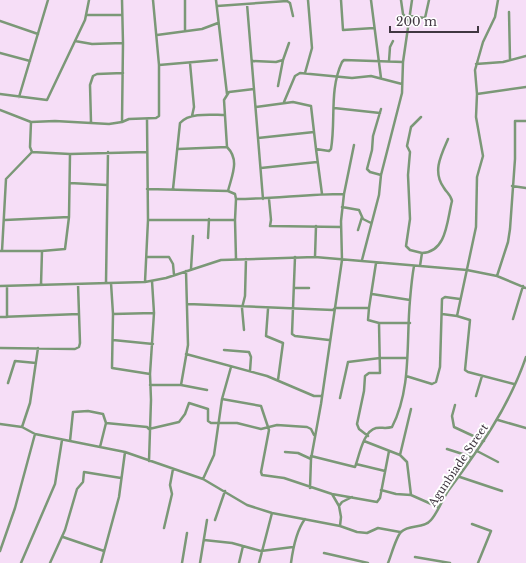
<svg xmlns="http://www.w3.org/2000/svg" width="526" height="563" viewBox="0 0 526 563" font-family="'Libre Baskerville',serif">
<rect width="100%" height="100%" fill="#f6def7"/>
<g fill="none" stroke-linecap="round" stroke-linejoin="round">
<!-- street -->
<path stroke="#7b9877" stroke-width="2.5" d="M122 0 123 43
M153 0 159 65 217 60
M185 0V30
M216 0 227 94
M341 0 343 30 374 28
M371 0 381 78
M401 0 403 14 409 21
M247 4 263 199
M217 6 287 1 290 3 293 16
M509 12 510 60
M87 15H122
M410 16 425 18 429 0
M0 21 38 34
M157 35 202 29 218 23
M75 41 92 44 123 43 122 122
M0 53 30 61
M253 61 276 62 283 60 289 43
M389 61 390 47 393 41
M190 63 194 107 192 116
M476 64 503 62 526 56
M305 73 312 48 308 0
M278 86 283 60
M0 94 47 100 85 20 89 0
M477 94 526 87
M19 97 48 0
M284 102 295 76 300 73 352 78 371 76 402 84
M256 107 293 102 311 106 316 149
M334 108 380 113
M381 109 373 136 372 150 367 169 370 172 381 175
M0 110 31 122 55 121 109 124 122 122 129 119 156 118 159 116V65
M421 117 411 127 407 146 410 152 408 175 410 219 406 246 410 250 422 253
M31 122 30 147 32 152
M91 122 90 85 93 76 97 74 123 73
M258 138 314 132
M178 149 227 147
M261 168 317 162
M70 183 107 185
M512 186 526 188
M147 189 228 191
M173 189 180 123C190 112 212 115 225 115
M322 194 316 149 329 151 331 149C336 120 329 90 342 62L344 60 403 62
M236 199C272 199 307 194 343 194
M269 199 271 220 270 226 341 227
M342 207 359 210 363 219 371 223
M5 220 69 217
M148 220H235
M358 230 362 217
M208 238 209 219
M0 251H42L65 249 69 217 70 154
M2 251 6 179 32 152 70 154 147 152
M147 257H169L173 264 174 275
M295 257C294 283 293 308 292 334L295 336 329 340
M315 257 316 226
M236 259 235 220 236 199 235 194 228 191C232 175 240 160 227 147L224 100 229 92 254 89
M362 260 379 195 381 175 402 93 403 62 412 0
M376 263 369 308 368 320 379 323H410
M420 266 422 253C447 252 447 220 452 201 451 195 447 193 444 188 432 172 441 155 448 139
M191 269 193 236
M497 276 508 242 510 229 515 159V121H526
M145 282 148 220 147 119
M106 283 108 152
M111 283 113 314 112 368 150 374
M41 285 42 251
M0 286 145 282 166 278 221 260 315 257 467 270 497 276 526 288
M7 286V317
M295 288H309
M372 294 410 300
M188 304 333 310 335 308H369
M268 309 266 336 283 343 278 380
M113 314 154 313
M442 314 457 316 470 320 465 370 468 372 514 384
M457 316 476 227 477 177 483 156 476 117 477 94 475 70 483 42 495 17 498 0
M0 317 79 314
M513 319 523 286
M244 330 242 308 245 296 246 259
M113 340 153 344
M0 348 75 349 79 347 80 343 78 284
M224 350 249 352 251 357 250 371
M186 354 267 376 314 396H321
M406 376 432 384 436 382 440 367 442 299 445 297 460 299
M8 383 15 361 36 363
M150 385H181L207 390
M181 385 188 345 186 271
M476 396 482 376
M340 398 348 362 380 358H407
M222 399 261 406 269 430 261 472 262 475 284 478 332 494 377 502 380 498 389 451
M455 405 452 416 454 427 484 441
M498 420 526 428
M0 424 22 427 35 434 125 452 203 479 247 505 272 513 340 526 357 532 367 533 378 528 400 532
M22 427 30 403 38 348
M368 436 359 429 357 424 364 391 365 376 369 373H380L379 323
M70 441 73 412 88 411 103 414 106 423 147 427 149 429 179 422 185 414 189 403 208 409V421L211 423H237L261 429 277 425 307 427 311 429 314 435
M364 441 400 455 407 462 411 495
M100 447 106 423
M447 449 472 457
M477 451 498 462
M285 452 298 453 311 459
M400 455 411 409
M311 456 355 467C359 457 363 431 376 428 381 427 386 429 392 427 412 388 406 342 410 300 411 288 412 277 414 266
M149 461 151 400 150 374 154 313 152 281
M356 464 385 471
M460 477 502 491
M203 479 214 455 222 399 231 367
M310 488 311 459 321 404 342 260 341 221 344 194 354 145
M381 490 396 494 411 495 438 507
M332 494 339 506 341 517 340 526
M339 506 342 502 352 497
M215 520 225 491
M472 524 491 531 478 563
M164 528 172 494 170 485 173 469
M63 537 104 551
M204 540 232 543 261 551 293 547
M0 551 15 508 35 434
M324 553 368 563
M415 557 450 563
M21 563 55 484 62 440
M50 563 65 530 77 489 83 482 84 472 121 478
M101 563 119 497 125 452
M182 563 187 533
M200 563 207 520
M239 563 243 546
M259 563 272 513
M291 563C293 548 296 531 305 519
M388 563C391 556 396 537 401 532 409 524 424 529 431 520 438 512 442 500 448 491 479 449 509 407 526 357"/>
</g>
<g text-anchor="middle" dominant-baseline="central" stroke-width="4" stroke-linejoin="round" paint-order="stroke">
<!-- street labels -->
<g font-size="11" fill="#403741" stroke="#fff">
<text transform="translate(458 465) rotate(-56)">Agunbiade Street</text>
</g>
</g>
<!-- scale -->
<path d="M390 26v6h88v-6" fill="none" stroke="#403741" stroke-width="2"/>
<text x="396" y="26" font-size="12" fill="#403741" stroke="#ffffff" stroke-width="3" paint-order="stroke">200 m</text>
</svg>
